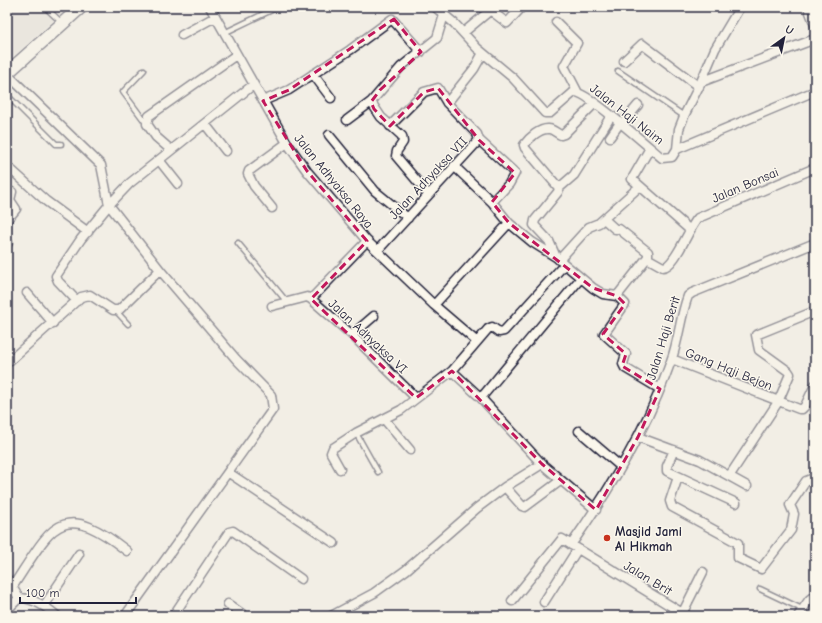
<svg xmlns="http://www.w3.org/2000/svg" width="822" height="623" viewBox="0 0 822 623" font-family="'Comic Neue',sans-serif">
<rect width="100%" height="100%" fill="#f2eee5"/>
<filter id="ink" filterUnits="userSpaceOnUse"><feTurbulence type="fractalNoise" baseFrequency=".025" numOctaves="2"/><feDisplacementMap in="SourceGraphic" scale="8" xChannelSelector="R" yChannelSelector="G"/><feConvolveMatrix kernelMatrix="1 2 1 2 8 2 1 2 1" color-interpolation-filters="sRGB"/></filter>
<g filter="url(#ink)">
<!-- built -->
<path fill="#e0dcd6" d="M7 7H68L7 62Z"/>
<g fill="none" stroke-linecap="round" stroke-linejoin="round">
<!-- lane casing -->
<g stroke="#22223b" stroke-width="7">
<path id="lane" d="M45 7 61 22
M224 33 278 7
M144 70 123 92 146 123
M618 71 684 116
M7 95 56 144H61
M238 243 287 302
M116 311 128 324
M356 433 378 472
M760 589 802 609"/>
</g>
<!-- street casing -->
<g stroke="#22223b" stroke-width="11">
<path id="street" d="M210 7 287 143 307 171 367 241 434 305 476 341
M435 7 454 23 477 48 513 78 545 113H550L574 92C585 90 650 148 662 158L672 157 677 149 815 91
M808 7 815 25
M490 10 507 23 522 7
M556 22 577 43 564 66 577 91
M463 33 493 8
M182 35 215 17
M624 61 642 44 699 87
M7 74 101 165 109 205 81 239 56 276 58 281 77 301
M313 74 331 98
M701 82 815 39
M263 101 289 90 350 50 392 19 421 52
M371 102 381 117 402 136 403 142 397 151 396 156 428 194
M447 103 474 69 483 53
M347 120 371 102 401 67 437 38 444 15
M205 124 226 151
M622 124 638 105
M390 126 424 92 438 88 447 103 477 134 479 140 515 173 509 184 492 202
M329 135 375 191 408 218
M610 137 620 123
M650 148 632 179 690 230
M677 149 679 129 685 114 701 82 715 49 740 7
M171 150 156 137 147 124 149 116 236 55
M159 160 178 184
M7 166 46 201 88 232
M454 166 492 202 509 223 532 242 556 257 593 288 603 294 617 296 625 304 604 334 626 354 623 364 625 368 660 389
M559 188 574 175 611 116
M272 208 254 186 248 174 249 171 287 143
M604 219 615 229H619L648 252V257
M7 220 16 209 10 200 12 192
M367 241 311 299 352 335 416 398
M7 243H8
M378 250 479 140
M556 257 549 241 534 225 535 220 558 192 559 188 525 148 524 145C529 138 540 128 549 129 553 129 557 134 561 135L564 134 595 103
M559 260 589 227 599 223 639 187
M27 293 53 323
M617 296 647 258 663 267C675 267 689 227 698 218L815 168
M434 305 509 223
M272 306 307 297 311 299
M352 335 374 316
M672 359 799 409H802L805 406 815 385
M7 363 81 297 90 295 113 310H119L160 270 109 205 130 183 253 85
M452 371 481 398 542 464 596 510
M481 398 580 279
M384 419 410 450
M579 431 620 466
M638 437 700 460 747 486
M674 450 667 466V471L736 503
M340 469 331 453 333 448 356 433 401 410 452 371 488 329 492 327 499 332 504 331 564 265
M229 473 334 543
M730 475 778 402 790 374 788 371 759 350 756 335 815 311
M678 477 670 501 672 507 738 543V558L761 569 791 530 794 514 790 505 806 481 811 479 815 481
M505 487 522 506 525 507 560 481
M571 545C611 488 648 427 671 361 679 340 680 317 688 296L692 293 815 243
M7 579 19 598
M13 586C52 527 60 498 127 551
M19 598C34 598 46 607 57 616
M512 601 562 539 687 616
M544 602 577 550
M228 604 245 616
M44 606 79 554
M7 610 19 598
M682 614 703 572
M125 616 273 409 271 395 236 359 160 270
M173 616 229 532 233 531 301 579
M331 616 374 593 406 570 477 508 505 487 542 464
M798 616 809 600 815 595"/>
</g>
<!-- secondary casing -->
<g stroke="#22223b" stroke-width="15">
<path id="secondary" d="M7 73 81 7"/>
</g>
<!-- lane -->
<use href="#lane" stroke="#fbf7ec" stroke-width="4"/>
<!-- street -->
<use href="#street" stroke="#fbf7ec" stroke-width="8"/>
<!-- secondary -->
<use href="#secondary" stroke="#fbf7ec" stroke-width="12"/>
</g>
</g>
<!-- marked area -->
<path d="M0 0H822V623H0ZM394 19 421 52 380 90 371 102 374 109 390 126 424 92 438 88 479 140 515 173 492 202 509 223 593 288 617 296 625 304 603 334 626 354 622 366 660 389 638 437 596 510 542 464 452 371 416 398 311 299 367 241 307 171 263 101 289 90Z" fill="#f2eee5" fill-opacity=".55" fill-rule="evenodd"/>
<path fill="none" stroke="#c2185b" stroke-width="3" stroke-dasharray="8 5" stroke-linejoin="round" d="M394 19 421 52 380 90 371 102 374 109 390 126 424 92 438 88 479 140 515 173 492 202 509 223 593 288 617 296 625 304 603 334 626 354 622 366 660 389 638 437 596 510 542 464 452 371 416 398 311 299 367 241 307 171 263 101 289 90Z"/>
<!-- markers -->
<circle fill="#c8321e" stroke="#fbf7ec" stroke-width="1.5" cx="607" cy="538" r="4"/>
<g text-anchor="middle" dominant-baseline="central" stroke-width="3" stroke-linejoin="round" paint-order="stroke">
<!-- street labels -->
<g font-size="13" fill="#22223b" stroke="#fbf7ec">
<text transform="translate(627 114) rotate(38)">Jalan Haji Naim</text>
<text transform="translate(428 178) rotate(-47)">Jalan Adhyaksa VII</text>
<text transform="translate(334 181) rotate(51)">Jalan Adhyaksa Raya</text>
<text transform="translate(745 185) rotate(-23)">Jalan Bonsai</text>
<text transform="translate(368 336) rotate(43)">Jalan Adhyaksa VI</text>
<text transform="translate(663 338) rotate(-73)">Jalan Haji Berit</text>
<text transform="translate(729 369) rotate(22)">Gang Hqji Bejon</text>
<text transform="translate(648 578) rotate(31)">Jalan Brit</text>
</g>
<!-- poi labels -->
<g font-size="13" font-weight="bold" fill="#22223b" stroke="#fbf7ec" text-anchor="start">
<text x="615" y="531">Masjid Jami<tspan x="615" dy="15">Al Hikmah</tspan></text>
</g>
</g>
<!-- margin -->
<rect width="822" height="623" fill="none" stroke="#fbf7ec" stroke-width="24"/>
<rect x="12" y="12" width="798" height="599" fill="none" stroke="#22223b" stroke-width="1.5" filter="url(#ink)"/>
<!-- north arrow -->
<g transform="translate(784 38) rotate(33)" stroke="#fbf7ec" stroke-width="3" paint-order="stroke">
<path d="M0-3L7 15L0 10L-7 15Z" fill="#22223b"/>
<text y="-6" font-size="11" font-weight="bold" text-anchor="middle" fill="#22223b">U</text>
</g>
<!-- scale -->
<path d="M20 597v6h116v-6" fill="none" stroke="#22223b" stroke-width="2"/>
<text x="26" y="597" font-size="12" fill="#22223b" stroke="#fbf7ec" stroke-width="3" paint-order="stroke">100 m</text>
</svg>
